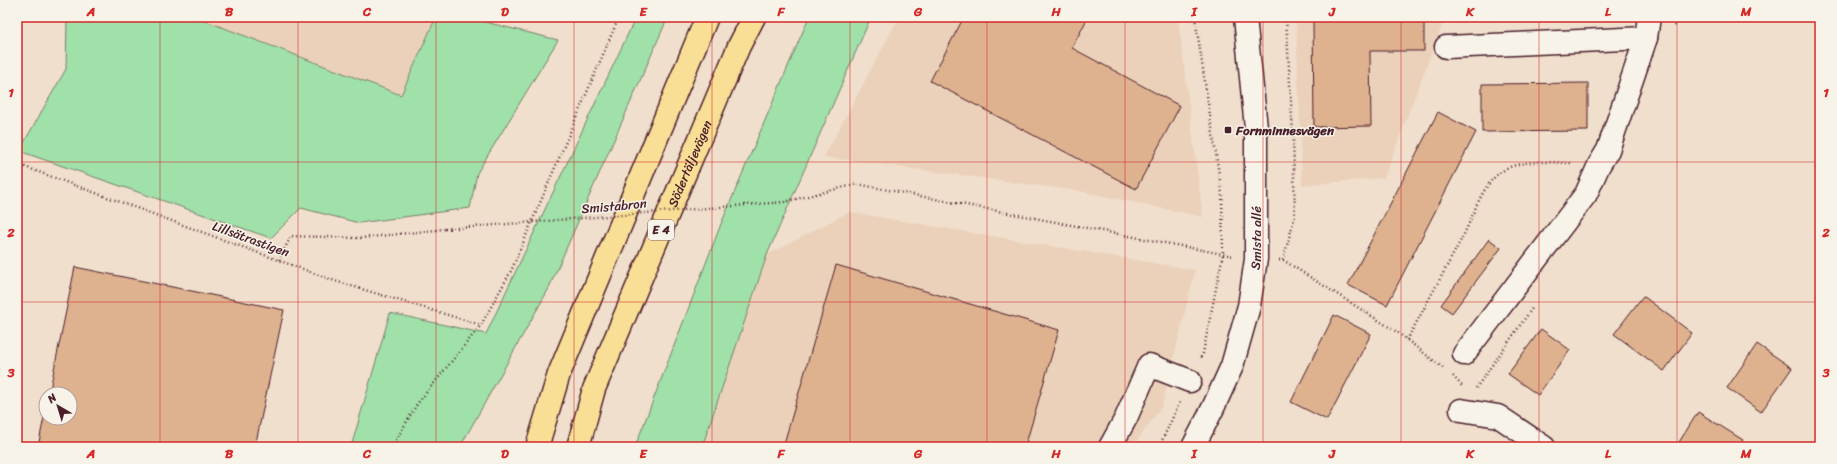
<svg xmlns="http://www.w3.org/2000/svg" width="1837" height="464" viewBox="0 0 1837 464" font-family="Sriracha,sans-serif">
<rect width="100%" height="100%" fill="#f0dfcd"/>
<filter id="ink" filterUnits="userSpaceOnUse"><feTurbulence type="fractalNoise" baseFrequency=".025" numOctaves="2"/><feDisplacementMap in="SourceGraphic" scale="8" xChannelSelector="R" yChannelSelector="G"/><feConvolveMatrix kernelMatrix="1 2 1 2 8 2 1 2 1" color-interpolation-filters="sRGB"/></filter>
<g filter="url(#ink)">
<!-- built -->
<path fill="#ebd1ba" d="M195 17H436L401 95Z
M465 17H491L488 22Z
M899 17H1178L1203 217 1079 191 824 157Z
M1296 17H1585L1443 23 1384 178 1302 185Z
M849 212 1195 270 1162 406 1133 447H702L767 255Z"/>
<!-- green -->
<path fill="#a0e0a9" stroke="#75806a" d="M67 17H195L401 95 436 17H465L558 40 477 173 470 208 359 223 301 208 271 238 19 151 66 69Z
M636 17H668L548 290 460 447H351L390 313 486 334Z
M809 17H871L767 255 702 447H635L721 224Z"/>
<!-- building -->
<path fill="#deb18f" stroke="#4a1f2b" d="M964 17H1088L1072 48 1180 106 1136 189 930 81Z
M1313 17H1424V51H1370L1371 126 1314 127Z
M1588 83V131L1482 132V84Z
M1438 112 1476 132 1387 305 1348 285Z
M1489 239 1501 248 1452 313 1441 305Z
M836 265 1059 330 1025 447H783Z
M75 267 284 310 255 447H38L46 407V418H70V394H49Z
M1643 296 1692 333 1664 371 1614 334Z
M1334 315 1371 334 1327 420 1291 402Z
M1541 329 1570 350 1538 395 1508 374Z
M1757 344 1792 368 1761 412 1727 388Z
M1698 412 1743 440 1738 447H1676Z"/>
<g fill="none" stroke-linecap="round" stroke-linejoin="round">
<!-- minor casing -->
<g stroke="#4a1f2b" stroke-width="25">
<g id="minor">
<path d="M1446 47 1646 38"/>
<path d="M1464 354 1586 194 1599 165 1608 150 1646 38 1649 17"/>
<path d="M1461 410 1498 416 1544 447"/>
<path d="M1110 447 1126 418 1149 365 1190 381"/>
<path id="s1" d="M1193 447 1213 408 1232 366 1249 306 1256 259V128L1245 17"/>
</g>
</g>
<!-- highway casing -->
<g stroke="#4a1f2b" stroke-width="25">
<g id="highway">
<path d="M537 447 559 374 707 17"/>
<path id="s2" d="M578 447 594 389 739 46 754 17"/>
</g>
</g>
<!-- path -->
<path stroke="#4a1f2b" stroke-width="2.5" stroke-dasharray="1 3" stroke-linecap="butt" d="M1195 17 1222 194 1223 254 1203 353 1200 359
M1674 26 1677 17
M17 164 335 281 481 325
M784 202 857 184 1233 256
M279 260 291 236 361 238 445 229
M1279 260H1283L1397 332 1443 368
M1283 260 1295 216 1293 135 1286 17
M1407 340C1425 306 1444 272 1462 238 1474 216 1481 183 1504 170 1524 158 1550 163 1573 163
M1453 376 1462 386
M1476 388 1533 307
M392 447 417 404 481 325 511 271 619 17
M1159 447 1180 402"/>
<!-- minor -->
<use href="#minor" stroke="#f7f3e8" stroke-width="22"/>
<!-- highway -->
<use href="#highway" stroke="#f9df96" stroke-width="22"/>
<!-- path-bridge -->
<path stroke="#4a1f2b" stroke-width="2.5" stroke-dasharray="1 3" stroke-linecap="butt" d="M445 229 784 202"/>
</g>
</g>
<!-- grid -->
<path fill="none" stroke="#d62828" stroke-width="1" stroke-opacity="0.55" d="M160 17V447M298 17V447M436 17V447M574 17V447M712 17V447M850 17V447M987 17V447M1125 17V447M1263 17V447M1401 17V447M1539 17V447M1677 17V447M17 162H1820M17 302H1820"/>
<!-- markers -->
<rect fill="#4a1f2b" stroke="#f7f3e8" stroke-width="1.5" x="1224" y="126" width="8" height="8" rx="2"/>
<g text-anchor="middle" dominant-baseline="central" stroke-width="3" stroke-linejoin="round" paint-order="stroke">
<!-- shield labels -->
<rect fill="#f7f3e8" stroke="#7e5f64" stroke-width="1" x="648" y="220" width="26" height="20" rx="3"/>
<g font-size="12" font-weight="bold" fill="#4a1f2b">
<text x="661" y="230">E 4</text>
</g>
<!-- poi labels -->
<g font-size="13" font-weight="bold" fill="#4a1f2b" stroke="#f7f3e8" text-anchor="start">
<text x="1236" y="130">Fornminnesvägen</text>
</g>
<!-- street labels -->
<g font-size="13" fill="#4a1f2b" stroke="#f7f3e8">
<text stroke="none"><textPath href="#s2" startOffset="305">Södertäljevägen</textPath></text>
<text transform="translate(614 206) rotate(-5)">Smistabron</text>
<text stroke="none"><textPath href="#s1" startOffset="221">Smista allé</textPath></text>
<text transform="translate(251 239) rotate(20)">Lillsätrastigen</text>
</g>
</g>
<!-- margin -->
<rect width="1837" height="464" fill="none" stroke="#f7f3e8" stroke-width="44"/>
<!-- north arrow -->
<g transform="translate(58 406) rotate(322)"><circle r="19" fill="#f7f3e8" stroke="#b29e9c"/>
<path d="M0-3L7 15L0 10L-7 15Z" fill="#4a1f2b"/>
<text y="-6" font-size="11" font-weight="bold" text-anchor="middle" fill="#4a1f2b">N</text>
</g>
<rect x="22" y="22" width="1793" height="420" fill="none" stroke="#d62828" stroke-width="1.5"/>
<g font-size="13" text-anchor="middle" font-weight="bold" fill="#d62828">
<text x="91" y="16">A</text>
<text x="229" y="16">B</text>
<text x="367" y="16">C</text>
<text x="505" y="16">D</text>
<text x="643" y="16">E</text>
<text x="781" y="16">F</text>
<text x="918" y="16">G</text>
<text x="1056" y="16">H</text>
<text x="1194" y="16">I</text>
<text x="1332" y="16">J</text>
<text x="1470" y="16">K</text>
<text x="1608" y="16">L</text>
<text x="1746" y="16">M</text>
<text x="11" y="97">1</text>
<text x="1826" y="97">1</text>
<text x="11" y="237">2</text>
<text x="1826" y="237">2</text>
<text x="11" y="377">3</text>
<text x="1826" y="377">3</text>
<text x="91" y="458">A</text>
<text x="229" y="458">B</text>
<text x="367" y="458">C</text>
<text x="505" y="458">D</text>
<text x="643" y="458">E</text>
<text x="781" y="458">F</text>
<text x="918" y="458">G</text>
<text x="1056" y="458">H</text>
<text x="1194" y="458">I</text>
<text x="1332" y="458">J</text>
<text x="1470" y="458">K</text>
<text x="1608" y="458">L</text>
<text x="1746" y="458">M</text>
</g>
</svg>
